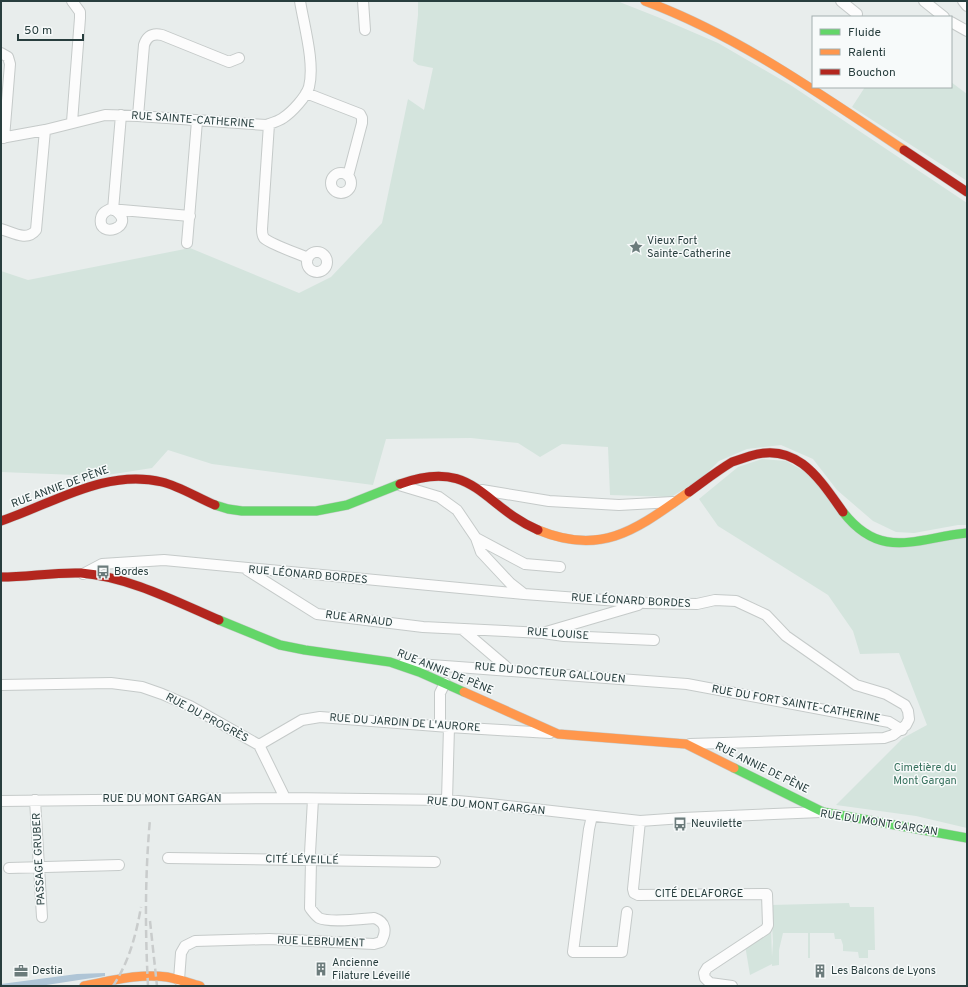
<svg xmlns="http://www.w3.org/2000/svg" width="968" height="987" viewBox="0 0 968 987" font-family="Overpass,sans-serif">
<rect width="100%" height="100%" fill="#e8edec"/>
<!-- green -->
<path fill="#d4e4dd" d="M418 1H617L660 18 718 43 792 86 967 203V525H958L914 533 896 532 873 521 837 490 813 459 781 445 747 449 719 461 702 478 671 497 610 495 608 447 562 444 540 457 518 443 471 438 386 439 373 485 212 464 168 450 152 468 101 476 1 472V271L28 280 190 248 299 293 331 277 382 223 408 99 424 110 433 68 418 65 413 61 418 15Z
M951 82 967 94V181L852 107 865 87H951Z
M762 459 786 461 804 471 873 541 967 538V828L916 816 836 805 903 738 927 725 899 653 860 654 853 631 828 595 718 526 699 499 738 467Z
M849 903 850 907H874L875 950H868V958H859L858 952 843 951V945L841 939H835L834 933H810V958H808V933H783L779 950V965L772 966V964L750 975 745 945 771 928 772 957 773 942 771 905Z"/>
<!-- water -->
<path fill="#afc5d6" d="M105 973V976L40 986H1V984L77 974Z"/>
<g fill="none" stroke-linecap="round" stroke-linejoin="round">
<!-- street casing -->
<g stroke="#c5cac9" stroke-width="12">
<path id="street" d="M363 1 365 30
M841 1 857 14
M924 1 944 17
M963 1 967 6
M951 22 967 31
M1 53 8 57 10 64 4 138
M306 93 360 114 362 118V123L348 176
M138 116 144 45C147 36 153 33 162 35L229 62 239 58
M72 122 80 18V12L72 1
M269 124 262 229C262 232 262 235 264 238 270 244 299 254 308 258
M1 138 45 130 105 115 138 116 266 125C272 123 279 121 283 118 292 112 306 97 309 87 315 63 304 26 300 1
M331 183a10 10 0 1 1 20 0a10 10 0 1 1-20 0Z
M113 210 121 115
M116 211C137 227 97 240 101 218 102 213 106 211 110 209L190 216
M1 229C12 232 27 242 36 230L45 130
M187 243 197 121
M307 262a10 10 0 1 1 20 0a10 10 0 1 1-20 0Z
M399 485 439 497 457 510 476 538 525 564 560 567
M482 490 549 501 619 505 673 502
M476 538 481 552 510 583 524 594
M247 570 317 614 423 627 543 633 564 636 654 640
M83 574 102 564 164 560 524 594 646 603 697 604 715 600 736 601 766 615 786 636 856 685 886 694 905 705 908 711 909 719 906 725 893 735 884 738 690 744
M462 629 510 670
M546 632 638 605
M404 663 687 684 889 722 902 730
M1 685 111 683 142 687 162 694 190 706 259 745 285 798
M440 726V693L445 683
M259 745 302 720 320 717 449 727 550 733
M35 800 42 917
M447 800 449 727
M1 801 285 798 447 800 490 804 640 821 683 818 821 812
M592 816 589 829 573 952H622L627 912
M640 821 633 889 634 893 638 895 767 894 768 925 766 929 707 968 704 973 705 978 710 983 732 986
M168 858 435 862
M9 868 119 865
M179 980 181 953 185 946 195 941 269 939 374 944 381 942C387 931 386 922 374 918 362 919 329 923 319 918 315 915 313 912 310 908L311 861 310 853 313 799"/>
</g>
<!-- fast casing -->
<g stroke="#c6cbca" stroke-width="10">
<path id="fast" d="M215 505 228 509 242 511H316L347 505 400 484
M843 512C881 561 916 538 967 533
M219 620 280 645 305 650 390 662 419 672 464 692
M734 768 823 812 967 838"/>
</g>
<!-- slow casing -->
<g stroke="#c6cbca" stroke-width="10">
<path id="slow" d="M645 1C739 36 821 95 904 150
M538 530C603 557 638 528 689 492
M464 692 558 734 686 744 734 768
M84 986C111 981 139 973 167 977 178 979 189 983 200 986"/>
</g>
<!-- jam casing -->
<g stroke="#c6cbca" stroke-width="10">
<path id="jam" d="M904 150 967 192
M400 484C474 457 482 506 538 530
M689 492C703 482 717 471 732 462 738 460 744 458 750 456 796 441 819 478 843 512
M1 521C52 504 106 468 162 482 179 486 198 498 215 505
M1 577C28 577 54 572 81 573 129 577 175 601 219 620"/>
</g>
<!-- street -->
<use href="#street" stroke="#fcfcfc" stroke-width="10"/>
<!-- fast -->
<use href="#fast" stroke="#63d668" stroke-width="9"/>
<!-- slow -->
<use href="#slow" stroke="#ff974d" stroke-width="9"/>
<!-- jam -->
<use href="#jam" stroke="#b3261e" stroke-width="9"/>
<!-- rail -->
<path stroke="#c9cccc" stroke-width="2.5" stroke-dasharray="8 4" stroke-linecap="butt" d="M150 921 157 986
M113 986C129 962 136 935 141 907
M148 986C145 928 145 876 150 819"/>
</g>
<!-- icons -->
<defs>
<g id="sight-bare" transform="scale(1.08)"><path d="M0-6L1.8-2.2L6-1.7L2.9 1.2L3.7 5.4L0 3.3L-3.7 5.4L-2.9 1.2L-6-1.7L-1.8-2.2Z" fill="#6b7b7b" stroke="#f7fafa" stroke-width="2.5" paint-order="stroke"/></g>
<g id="bus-bare" transform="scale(1.08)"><path d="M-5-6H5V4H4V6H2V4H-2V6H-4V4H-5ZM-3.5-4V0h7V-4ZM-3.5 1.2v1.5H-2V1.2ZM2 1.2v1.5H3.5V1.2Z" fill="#6b7b7b" stroke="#f7fafa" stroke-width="2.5" paint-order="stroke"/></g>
<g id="building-bare" transform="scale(1.08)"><path d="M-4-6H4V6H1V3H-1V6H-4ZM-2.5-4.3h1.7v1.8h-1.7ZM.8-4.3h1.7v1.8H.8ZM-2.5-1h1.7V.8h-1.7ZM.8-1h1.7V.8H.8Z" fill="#6b7b7b" stroke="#f7fafa" stroke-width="2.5" paint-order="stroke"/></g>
<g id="office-bare" transform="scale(1.08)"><path d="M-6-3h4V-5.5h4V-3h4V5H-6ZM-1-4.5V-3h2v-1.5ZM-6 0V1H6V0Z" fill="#6b7b7b" stroke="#f7fafa" stroke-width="2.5" paint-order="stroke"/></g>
</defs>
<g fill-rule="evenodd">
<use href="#sight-bare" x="636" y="247"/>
<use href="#bus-bare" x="103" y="572"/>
<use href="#bus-bare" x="680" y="824"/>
<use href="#building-bare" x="321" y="969"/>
<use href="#office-bare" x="21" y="971"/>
<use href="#building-bare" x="820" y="971"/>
</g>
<g text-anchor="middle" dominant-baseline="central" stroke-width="3" stroke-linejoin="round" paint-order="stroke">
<!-- street labels -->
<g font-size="11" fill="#283e3e" stroke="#f7fafa">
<text transform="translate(193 120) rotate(4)">RUE SAINTE-CATHERINE</text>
<text transform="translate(60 487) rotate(-20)">RUE ANNIE DE PÈNE</text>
<text transform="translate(308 575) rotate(5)">RUE LÉONARD BORDES</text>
<text transform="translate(631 601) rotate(3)">RUE LÉONARD BORDES</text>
<text transform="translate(359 619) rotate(7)">RUE ARNAUD</text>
<text transform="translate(558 634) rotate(4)">RUE LOUISE</text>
<text transform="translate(445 672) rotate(22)">RUE ANNIE DE PÈNE</text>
<text transform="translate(550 673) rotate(5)">RUE DU DOCTEUR GALLOUEN</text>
<text transform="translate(796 704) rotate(10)">RUE DU FORT SAINTE-CATHERINE</text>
<text transform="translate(207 718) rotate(28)">RUE DU PROGRÈS</text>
<text transform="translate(405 723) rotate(4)">RUE DU JARDIN DE L'AURORE</text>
<text transform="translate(762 768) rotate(26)">RUE ANNIE DE PÈNE</text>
<text x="162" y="799">RUE DU MONT GARGAN</text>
<text transform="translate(486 806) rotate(5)">RUE DU MONT GARGAN</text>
<text transform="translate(879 823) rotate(9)">RUE DU MONT GARGAN</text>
<text transform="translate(39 859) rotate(-93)">PASSAGE GRUBER</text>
<text transform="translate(302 860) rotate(1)">CITÉ LÉVEILLÉ</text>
<text x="699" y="894">CITÉ DELAFORGE</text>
<text transform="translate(321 942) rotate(2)">RUE LEBRUMENT</text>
</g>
<!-- poi labels -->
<g font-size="11" fill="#283e3e" stroke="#f7fafa" text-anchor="start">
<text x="647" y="241">Vieux Fort<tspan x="647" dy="13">Sainte-Catherine</tspan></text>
<text x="114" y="572">Bordes</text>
<text x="691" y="824">Neuvilette</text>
<text x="332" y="963">Ancienne<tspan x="332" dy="13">Filature Léveillé</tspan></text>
<text x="32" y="971">Destia</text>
<text x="831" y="971">Les Balcons de Lyons</text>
</g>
<!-- park labels -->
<g font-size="11" fill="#36715d" stroke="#f7fafa">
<text x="925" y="768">Cimetière du<tspan x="925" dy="13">Mont Gargan</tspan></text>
</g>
</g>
<!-- border -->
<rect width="968" height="987" fill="none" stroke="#283e3e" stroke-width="4"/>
<!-- legend -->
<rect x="812" y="16" width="140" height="72" fill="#f7fafa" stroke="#a4afaf"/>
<rect x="820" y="29" width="20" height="6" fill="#63d668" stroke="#a4afaf"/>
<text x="848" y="36" font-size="12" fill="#283e3e">Fluide</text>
<rect x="820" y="49" width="20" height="6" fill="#ff974d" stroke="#a4afaf"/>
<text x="848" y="56" font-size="12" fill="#283e3e">Ralenti</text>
<rect x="820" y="69" width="20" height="6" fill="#b3261e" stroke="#a4afaf"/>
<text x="848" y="76" font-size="12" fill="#283e3e">Bouchon</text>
<!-- scale -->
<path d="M18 34v6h65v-6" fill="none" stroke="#283e3e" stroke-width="2"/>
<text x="24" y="34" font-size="12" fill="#283e3e" stroke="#f7fafa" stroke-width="3" paint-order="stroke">50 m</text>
</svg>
